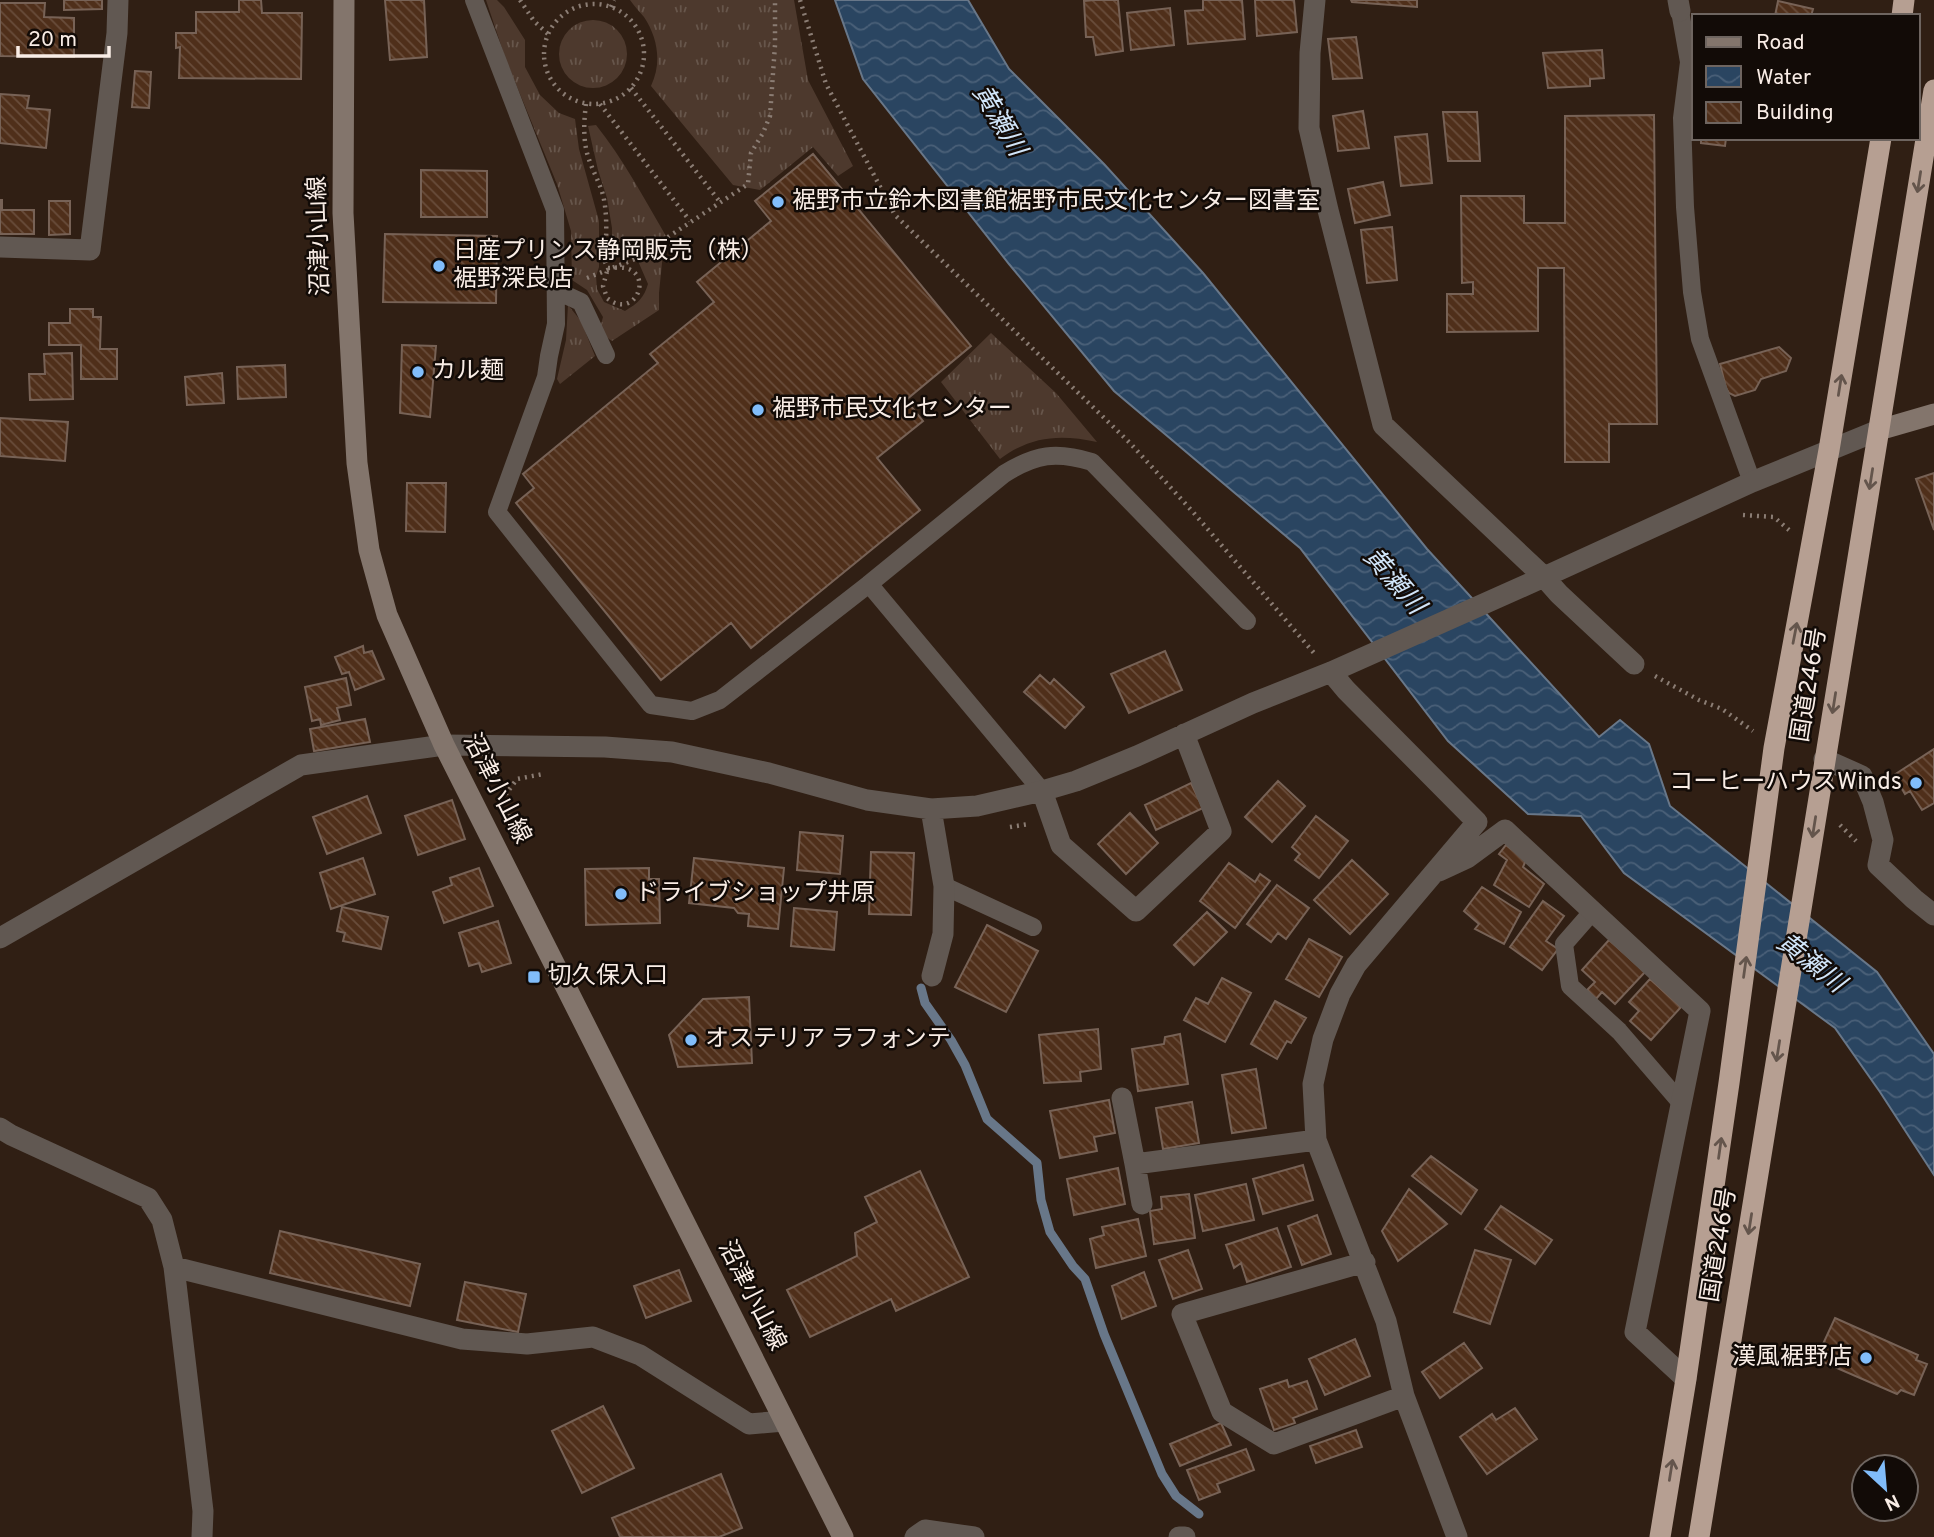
<svg xmlns="http://www.w3.org/2000/svg" width="1934" height="1537" viewBox="0 0 1934 1537" font-family="Overpass,'Noto Sans JP',sans-serif">
<defs>
<pattern id="grass-tufts" width="24" height="20" patternUnits="userSpaceOnUse" patternTransform="scale(1.75)"><rect width="24" height="20" fill="#4d392d"/><path d="M3 7l-1-3M5 7V3M7 7l1-3M15 17l-1-3M17 17v-4M19 17l1-3" fill="none" stroke="#67564b"/></pattern>
<pattern id="water-waves" width="16" height="10" patternUnits="userSpaceOnUse" patternTransform="scale(1.75)"><rect width="16" height="10" fill="#2a4561"/><path d="M0 5q4-4 8 0t8 0" fill="none" stroke="#4a6078"/></pattern>
<pattern id="building-back-hatch" width="6" height="6" patternUnits="userSpaceOnUse" patternTransform="scale(1.75)"><rect width="6" height="6" fill="#4f2f1a"/><path d="M-1 5l2 2M0 0l6 6M5-1l2 2" fill="none" stroke="#694d3b"/></pattern>
</defs>
<rect width="100%" height="100%" fill="#301f14"/>
<!-- grass -->
<path fill="url(#grass-tufts)" d="M486 0H497L504 7 525 40V67L540 95 559 113 575 119 579 149 599 221V267L596 276 597 289 604 302 625 311C638 303 644 298 648 284L638 261 657 251 663 253 659 293V310L612 341 599 332 603 317 587 290 572 280 571 231 557 184 506 60Z
M630 0H794L808 80 853 166 838 176 813 147 760 190 733 185 651 86C662 63 658 38 644 17 639 11 634 6 630 0Z
M559 54a34 34 0 1 1 68 0a34 34 0 1 1-68 0Z
M596 125C623 159 644 198 666 236L618 257 612 254V228L607 198 598 170 588 126Z
M568 305 581 321 595 356 560 384 557 379 566 340Z
M991 333 1056 393 1097 442C1060 434 1031 436 1000 459L941 382Z"/>
<!-- water -->
<path fill="url(#water-waves)" stroke="#687789" stroke-width="2" d="M835 0H968L1009 69 1104 164 1203 273 1427 549 1599 737 1620 720 1649 744 1670 806 1877 972 1934 1054V1175L1880 1092 1835 1028 1624 873 1581 816 1528 814 1448 741 1300 548 1114 391 1009 264 863 79Z"/>
<g fill="none" stroke-linecap="round" stroke-linejoin="round">
<!-- stream -->
<path stroke="#687789" stroke-width="9" d="M921 988 925 1003 951 1040 965 1065 987 1119 1037 1163 1041 1200 1050 1232 1073 1266 1085 1279 1104 1334 1162 1474 1176 1496 1199 1514"/>
</g>
<!-- building -->
<path fill="url(#building-back-hatch)" stroke="#776256" stroke-width="2" d="M64 0H102V9L64 10Z
M239 0H261L262 13H302L301 79 179 78 180 47 176 48V33H196V12H239Z
M385 0H424L427 57 390 60Z
M1094 0H1118L1123 51 1096 55 1093 37H1086L1084 1Z
M1203 0H1242L1245 39 1188 44 1185 11 1203 10Z
M1255 0H1294L1297 32 1257 36Z
M1351 0H1417V7L1352 2Z
M1778 1 1813 9 1811 16H1775Z
M0 3H45L44 17 74 18V57L0 56Z
M1170 8 1174 45 1131 50 1127 13Z
M1356 37 1362 78 1333 79 1328 39Z
M1602 50 1604 78 1590 79V86L1548 88 1543 53Z
M135 71 151 72 149 108 132 107Z
M0 94 29 96 27 108 50 110 46 148 0 143Z
M1363 111 1369 148 1338 151 1333 116Z
M1443 112H1477L1480 161H1448Z
M1654 115 1657 424H1609V462H1565L1564 268H1538V331L1447 332V294H1473V282L1462 283 1461 196H1524V223H1565V116Z
M1427 134 1432 183 1401 186 1395 137Z
M1701 138H1726L1725 146 1701 143Z
M813 154 971 346 906 400 923 421 877 458 920 510 751 648 731 623 661 680 516 503 534 488 523 474 658 363 650 354 714 302 697 282 771 221 755 201Z
M421 170 487 171V217H421Z
M1383 182 1390 215 1355 223 1348 189Z
M0 200H2V210H34V234H0Z
M49 201H70V234L49 235Z
M1392 227 1397 280 1367 283 1361 230Z
M385 234 497 236 496 303 383 302Z
M70 309H93V317H101L100 349H117V379H81V345H49V323H70Z
M402 345 436 346 430 417 400 413Z
M1779 347 1791 358 1786 371 1761 379 1755 390 1735 396 1729 393 1726 388 1720 364Z
M72 353 73 399 30 400 29 374H45L44 354Z
M285 365 286 397 238 399 237 367Z
M222 373 224 403 187 405 185 377Z
M0 418 68 422 65 461 0 456Z
M1934 473V530L1916 479Z
M407 483H446L445 532 406 531Z
M363 646 364 653 372 651 384 679 355 690 349 672 342 674 335 657Z
M1165 651 1182 690 1129 713 1111 674Z
M1040 675 1050 684 1054 679 1084 707 1065 728 1024 692Z
M346 678 351 705 337 708 340 720 321 725 320 719 312 721 305 687Z
M365 719 370 742 314 751 310 729Z
M1934 749V803L1922 810 1910 791 1905 794 1894 775Z
M1278 781 1305 806 1272 842 1245 817Z
M1191 783 1203 808 1156 830 1145 805Z
M367 796 381 833 327 854 313 817Z
M452 800 465 839 418 855 405 816Z
M1130 813 1158 843 1126 874 1098 844Z
M1316 816 1348 841 1319 878 1295 860 1300 854 1292 847Z
M800 832 843 836 840 874 797 870Z
M1506 845 1526 860 1523 867 1544 884 1529 907 1494 885 1507 860 1499 854Z
M871 852 914 853 911 915 869 914Z
M363 858 375 894 331 909 320 873Z
M694 858 784 868 778 929 748 926 749 914 738 913 734 908 689 903Z
M1352 860 1388 894 1350 934 1314 900Z
M1229 863 1255 882 1260 874 1270 881 1235 928 1200 901Z
M479 868 493 906 444 923 433 892 452 885 450 878Z
M649 868V879H659L660 923 586 925 585 869Z
M1277 885 1309 908 1286 939 1278 933 1271 942 1247 924Z
M1482 887 1521 912 1504 944 1475 929 1479 924 1464 911Z
M1543 901 1564 916 1546 941 1558 949 1542 970 1510 947Z
M342 907 388 917 381 949 343 941 345 933 337 931Z
M794 908 837 912 834 950 791 946Z
M1207 912 1227 932 1194 965 1174 945Z
M498 921 511 963 482 972 479 963 469 966 459 933Z
M987 925 1038 951 1006 1012 955 987Z
M1309 939 1342 957 1319 997 1286 979Z
M1609 940 1645 972 1615 1004 1602 992 1596 999 1587 990 1595 982 1582 970Z
M1222 978 1251 993 1225 1042 1184 1020 1196 998 1208 1004Z
M1650 979 1681 1007 1651 1040 1630 1021 1639 1011 1629 1002Z
M749 997 752 1063 678 1067 669 1035 703 999Z
M1275 1001 1306 1018 1291 1043 1287 1041 1277 1059 1251 1044Z
M1098 1029 1101 1069 1080 1072 1081 1081 1044 1083 1039 1035Z
M1180 1034 1188 1084 1138 1091 1132 1049 1164 1044 1165 1037Z
M1256 1069 1266 1128 1232 1133 1222 1075Z
M1109 1100 1115 1133 1094 1137 1097 1151 1060 1158 1050 1111Z
M1192 1102 1199 1143 1163 1149 1156 1108Z
M1431 1156 1477 1190 1461 1214 1412 1176Z
M1303 1165 1313 1200 1263 1214 1253 1179Z
M1118 1168 1125 1204 1074 1215 1067 1179Z
M920 1171 969 1277 896 1311 891 1299 810 1337 787 1290 857 1256 855 1233 877 1222 865 1197Z
M1246 1184 1254 1220 1203 1231 1195 1195Z
M1409 1189 1447 1224 1398 1261 1382 1231Z
M1189 1194 1195 1238 1154 1244 1150 1211 1162 1209 1161 1197Z
M1501 1206 1552 1240 1535 1264 1485 1229Z
M1317 1215 1331 1254 1302 1265 1288 1226Z
M1138 1219 1146 1256 1096 1268 1090 1239 1104 1235 1102 1227Z
M1277 1228 1291 1267 1247 1282 1241 1263 1234 1268 1226 1245Z
M280 1231 420 1264 410 1306 270 1273Z
M1188 1250 1202 1289 1173 1299 1159 1260Z
M1475 1250 1511 1260 1490 1324 1454 1312Z
M679 1270 691 1301 646 1318 634 1286Z
M1144 1272 1156 1306 1122 1319 1112 1286Z
M465 1282 526 1294 518 1332 457 1320Z
M1835 1318 1918 1355 1916 1360 1927 1364 1914 1395 1901 1390 1897 1394 1816 1359Z
M1355 1339 1370 1376 1325 1395 1309 1359Z
M1464 1343 1482 1368 1440 1398 1422 1372Z
M1287 1380 1289 1387 1307 1381 1317 1409 1293 1418 1295 1423 1274 1430 1260 1389Z
M603 1406 634 1468 582 1493 552 1431Z
M1515 1408 1537 1439 1487 1474 1460 1437 1492 1414 1496 1420Z
M1221 1423 1231 1445 1180 1466 1170 1444Z
M1356 1430 1362 1447 1316 1463 1310 1446Z
M1246 1449 1254 1470 1217 1484 1220 1492 1199 1500 1187 1470Z
M721 1474 742 1528 719 1537H620L612 1518Z"/>
<g fill="none" stroke-linecap="round" stroke-linejoin="round">
<!-- path -->
<path stroke="#8b7d74" stroke-width="4.5" stroke-dasharray="2 5" stroke-linecap="butt" d="M520 0 534 21 548 34
M800 0 826 84 895 215 1130 443 1193 512 1314 653
M544 54a50 50 0 1 1 100 0a50 50 0 1 1-100 0Z
M611 7 614 0
M631 88 720 202
M586 104C584 120 583 137 587 153 591 168 599 181 603 195 608 216 606 240 605 262L608 268
M600 104 690 221
M608 268C614 268 620 267 625 268 654 274 635 321 607 298L603 286Z
M587 278 635 259 748 184 751 153 763 133 770 116 775 45V0
M1743 515 1774 517 1789 530
M1655 676 1699 700 1722 709 1753 731
M510 816 506 794 517 779 543 774
M1840 825 1856 841
M1010 827 1029 824"/>
<!-- lane -->
<path stroke="#615852" stroke-width="18" d="M474 0 555 210 556 324 549 356 546 377 497 512 651 705 692 711 720 700 869 584 1004 474C1036 454 1056 451 1092 462L1247 621
M1680 11 1689 62 1682 118 1685 207 1692 292 1700 339 1752 482
M557 291 581 302 606 355
M869 584 1042 791
M944 886 1033 927
M1592 912 1564 944 1570 986 1619 1031 1681 1103"/>
<!-- street -->
<path stroke="#615852" stroke-width="21" d="M1315 0 1310 53 1309 128 1328 210 1383 425 1544 577 1559 594 1634 664
M1678 0 1680 11
M0 247 90 250 117 33 118 0
M1331 672 1346 690 1477 822 1356 965 1340 994 1323 1039 1313 1084 1316 1140 1386 1321 1404 1396 1457 1537
M1824 759 1862 776 1873 802 1883 840 1878 865 1914 899 1934 915
M1042 791 1061 845 1136 911 1221 831 1184 734
M931 809 944 886 943 934 932 976
M1439 871 1467 858 1505 830 1700 1011 1635 1332 1686 1379
M0 938 301 765 444 745 605 747 672 752 769 773 867 800 931 809 977 806 1042 791 1076 781 1137 756 1253 703 1331 672 1544 577 1752 482 1879 430
M1122 1098 1135 1164 1316 1140
M0 1128 11 1135 148 1198 162 1220 174 1267 203 1511 202 1537
M1135 1164 1142 1204
M1365 1262 1182 1314 1222 1412 1274 1444 1404 1396
M174 1267 462 1339 527 1344 593 1337 640 1355 749 1424 784 1421
M915 1537 925 1530 974 1537
M1179 1537H1185"/>
<!-- secondary -->
<path stroke="#83756c" stroke-width="21" d="M344 0 343 213 357 463 369 550 387 615 444 745 843 1537
M1879 430 1934 414"/>
<!-- highway -->
<path stroke="#b69f92" stroke-width="21" d="M1902 16 1904 0
M1660 1537 1686 1379 1729 1083 1774 748 1829 450 1881 138
M1699 1537 1934 90"/>
</g>
<!-- one-way arrows -->
<defs><path id="oneway-shaft" d="M-6 0H5M1.5-3L5.5 0L1.5 3" fill="none" stroke-width="1.6" stroke-linecap="round" stroke-linejoin="round" transform="scale(1.75)"/></defs>
<g stroke="#64554c">
<use href="#oneway-shaft" transform="translate(1919 182) rotate(99)"/>
<use href="#oneway-shaft" transform="translate(1840 385) rotate(-81)"/>
<use href="#oneway-shaft" transform="translate(1871 479) rotate(99)"/>
<use href="#oneway-shaft" transform="translate(1795 633) rotate(-79)"/>
<use href="#oneway-shaft" transform="translate(1834 703) rotate(99)"/>
<use href="#oneway-shaft" transform="translate(1814 827) rotate(99)"/>
<use href="#oneway-shaft" transform="translate(1745 967) rotate(-82)"/>
<use href="#oneway-shaft" transform="translate(1778 1051) rotate(99)"/>
<use href="#oneway-shaft" transform="translate(1720 1148) rotate(-82)"/>
<use href="#oneway-shaft" transform="translate(1750 1224) rotate(99)"/>
<use href="#oneway-shaft" transform="translate(1671 1470) rotate(-81)"/>
</g>
<!-- markers -->
<g fill="#81bdfa" stroke="#120b07" stroke-width="2.5">
<circle cx="778" cy="202" r="7"/>
<circle cx="439" cy="266" r="7"/>
<circle cx="418" cy="372" r="7"/>
<circle cx="758" cy="410" r="7"/>
<circle cx="1916" cy="783" r="7"/>
<circle cx="621" cy="894" r="7"/>
<rect x="527" y="970" width="14" height="14" rx="3.5"/>
<circle cx="691" cy="1040" r="7"/>
<circle cx="1866" cy="1358" r="7"/>
</g>
<g text-anchor="middle" dominant-baseline="central" stroke-width="5" stroke-linejoin="round" paint-order="stroke">
<!-- poi labels -->
<g font-size="24" fill="#f9ede6" stroke="#120b07" text-anchor="start">
<text x="792" y="202">裾野市立鈴木図書館裾野市民文化センター図書室</text>
<text x="453" y="252">日産プリンス静岡販売（株）<tspan x="453" dy="28">裾野深良店</tspan></text>
<text x="432" y="372">カル麺</text>
<text x="772" y="410">裾野市民文化センター</text>
<text x="1902" y="783" text-anchor="end">コーヒーハウスWinds</text>
<text x="635" y="894">ドライブショップ井原</text>
<text x="548" y="977">切久保入口</text>
<text x="705" y="1040">オステリア ラフォンテ</text>
<text x="1852" y="1358" text-anchor="end">漢風裾野店</text>
</g>
<!-- street labels -->
<g font-size="24" fill="#f9ede6" stroke="#120b07">
<text transform="translate(320 236) rotate(-92)">沼津小山線</text>
<text transform="translate(1810 685) rotate(-81)">国道246号</text>
<text transform="translate(496 789) rotate(63)">沼津小山線</text>
<text transform="translate(1720 1245) rotate(-81)">国道246号</text>
<text transform="translate(751 1296) rotate(63)">沼津小山線</text>
</g>
<!-- water labels -->
<g font-size="26" font-style="italic" fill="#d1e5f9" stroke="#120b07">
<text transform="translate(998 121) rotate(59)">黄瀬川</text>
<text transform="translate(1393 582) rotate(49)">黄瀬川</text>
<text transform="translate(1810 964) rotate(38)">黄瀬川</text>
</g>
</g>
<!-- legend -->
<rect x="1692" y="14" width="228" height="126" fill="#120b07" stroke="#6e6560" stroke-width="2"/>
<rect x="1706" y="37" width="35" height="10" fill="#83756c" stroke="#6e6560" stroke-width="2"/>
<text x="1756" y="49" font-size="21" fill="#f9ede6">Road</text>
<rect x="1706" y="66" width="35" height="21" fill="url(#water-waves)" stroke="#6e6560" stroke-width="2"/>
<text x="1756" y="84" font-size="21" fill="#f9ede6">Water</text>
<rect x="1706" y="102" width="35" height="21" fill="url(#building-back-hatch)" stroke="#6e6560" stroke-width="2"/>
<text x="1756" y="119" font-size="21" fill="#f9ede6">Building</text>
<!-- north arrow -->
<g transform="translate(1885 1488) rotate(154)"><circle r="33" fill="#120b07" stroke="#6e6560" stroke-width="2"/>
<path d="M0-5L12 26L0 18L-12 26Z" fill="#81bdfa"/>
<text y="-10" font-size="19" font-weight="bold" text-anchor="middle" fill="#f9ede6">N</text>
</g>
<!-- scale -->
<path d="M18 46v10h91v-10" fill="none" stroke="#f9ede6" stroke-width="3.5"/>
<text x="28" y="46" font-size="21" fill="#f9ede6" stroke="#120b07" stroke-width="5" paint-order="stroke">20 m</text>
</svg>
